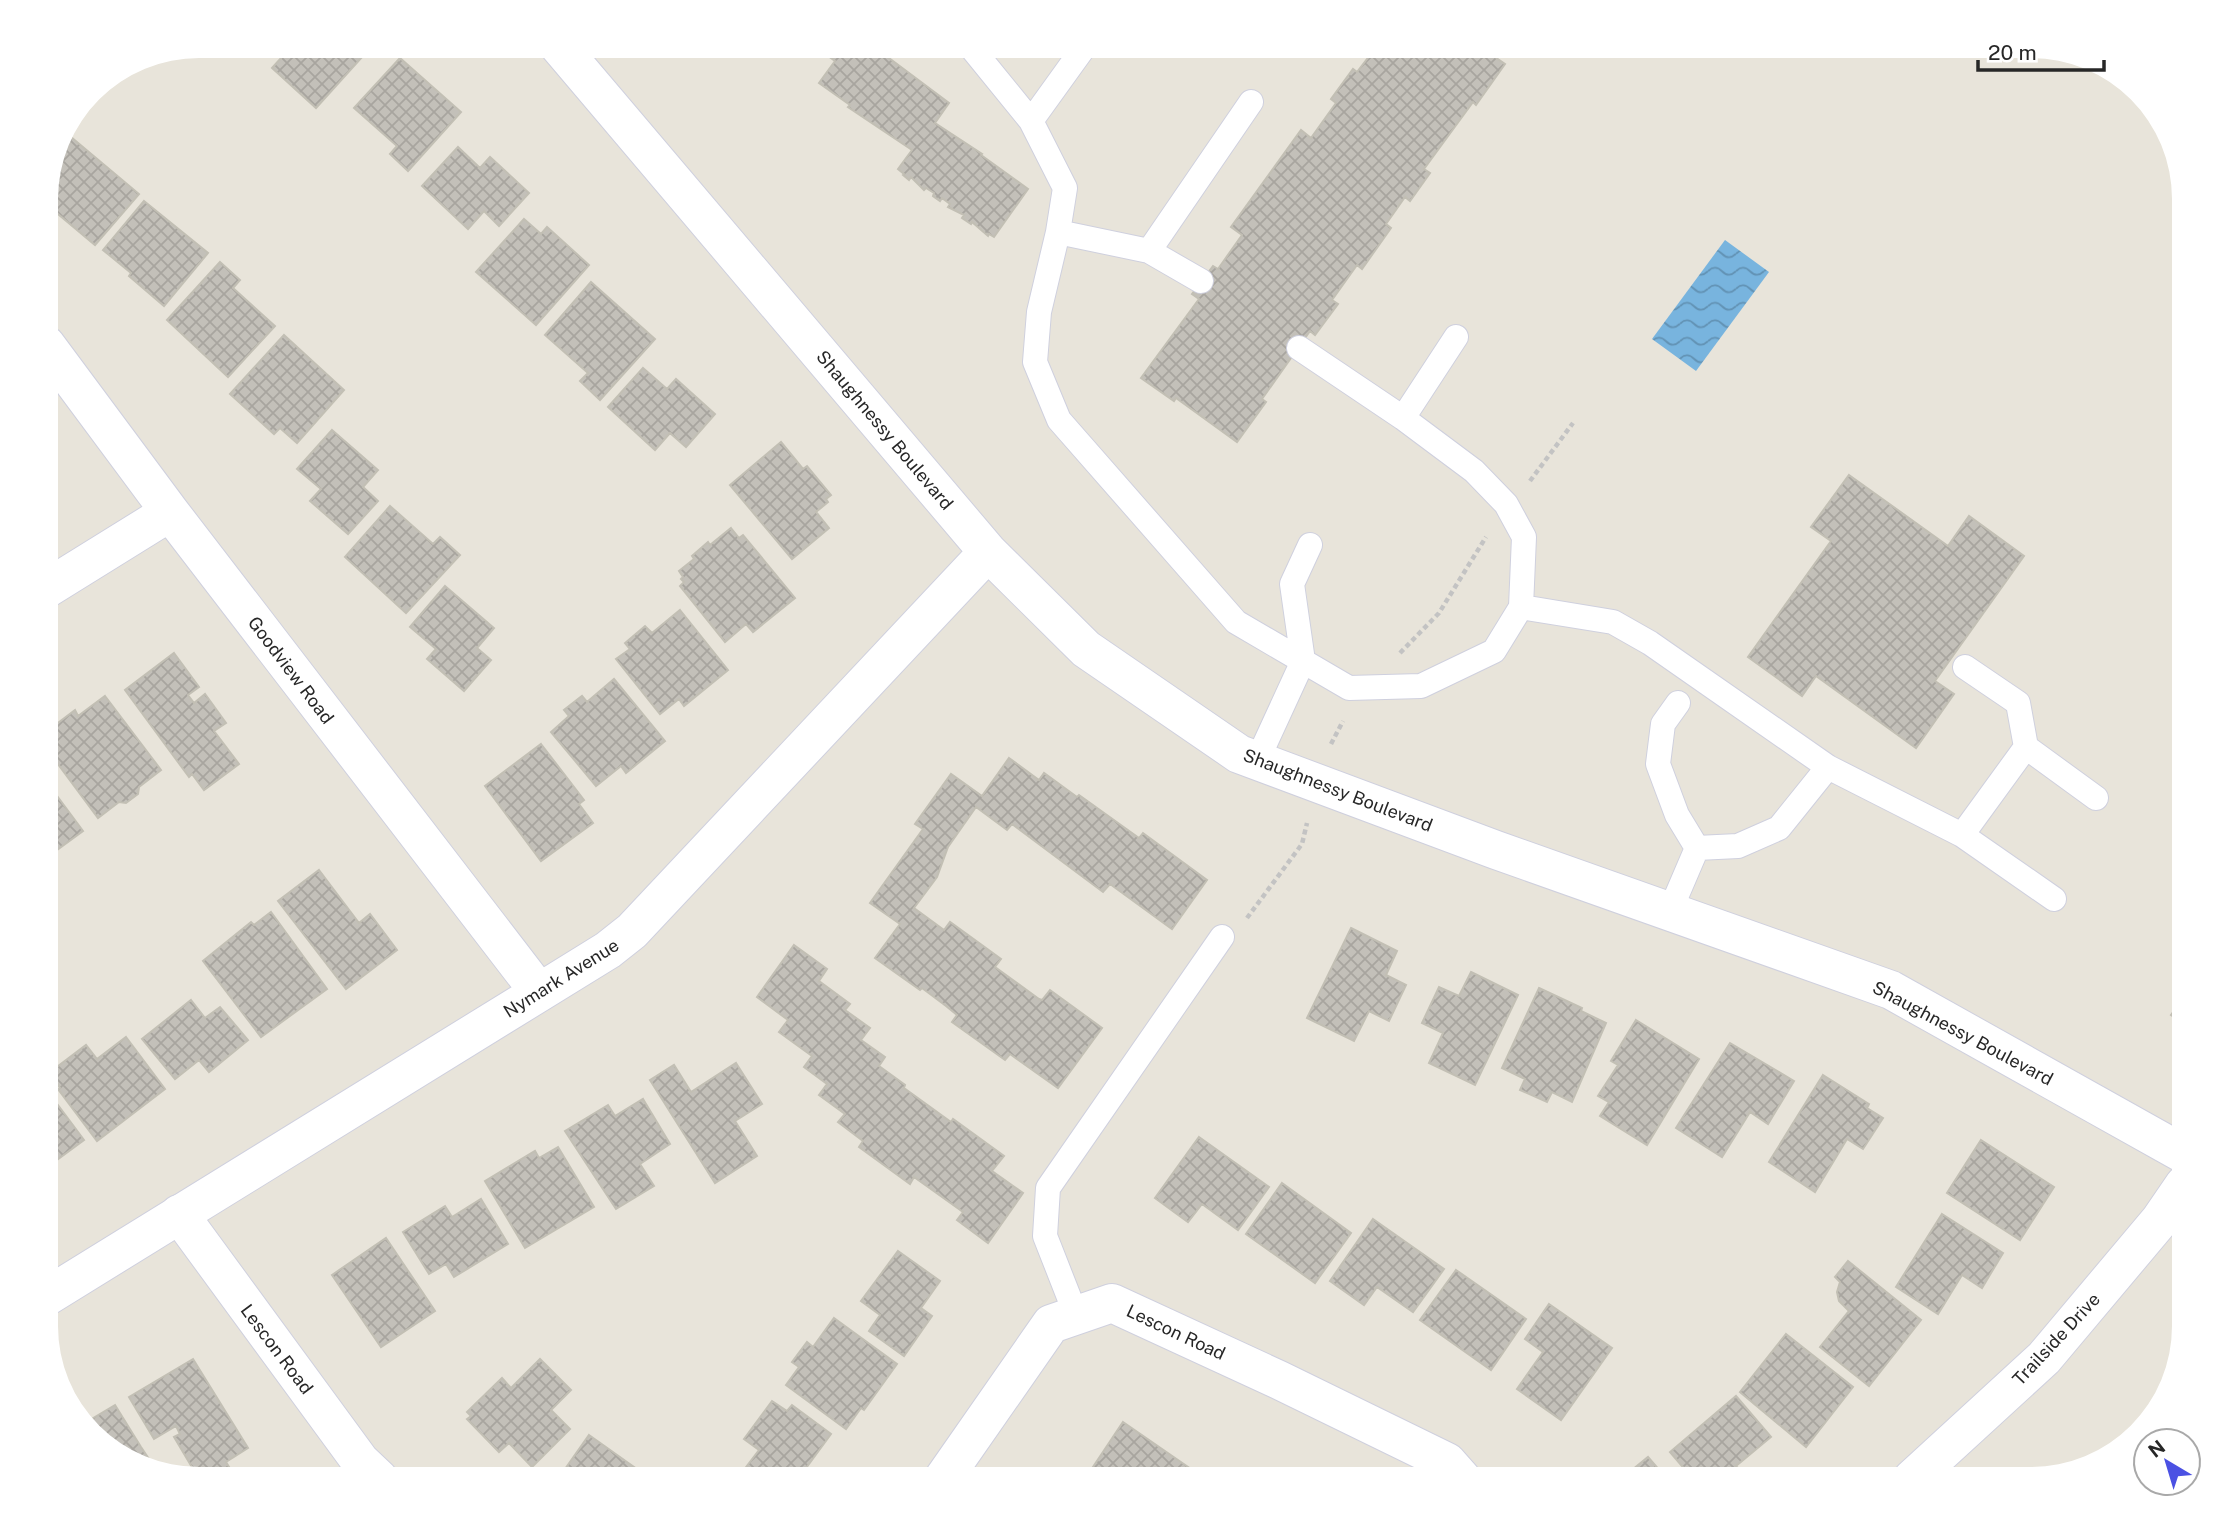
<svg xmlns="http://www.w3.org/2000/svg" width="2230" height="1525" viewBox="0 0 2230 1525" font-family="'Public Sans',sans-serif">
<defs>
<pattern id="water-waves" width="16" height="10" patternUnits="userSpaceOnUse" patternTransform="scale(1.75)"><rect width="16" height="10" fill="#78b4de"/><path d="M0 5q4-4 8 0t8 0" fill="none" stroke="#6292b4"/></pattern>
<pattern id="building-cross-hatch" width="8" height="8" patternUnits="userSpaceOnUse" patternTransform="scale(1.75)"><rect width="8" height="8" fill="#c3c0b9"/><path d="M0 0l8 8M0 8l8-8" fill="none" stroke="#a8a59f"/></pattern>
</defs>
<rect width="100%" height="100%" fill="#e8e4da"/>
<!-- water -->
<path fill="url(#water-waves)" d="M1725 240 1769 272 1696 371 1652 339Z"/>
<!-- building -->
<path fill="url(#building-cross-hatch)" stroke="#c2bfb4" stroke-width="2" d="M292 46H372L316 108 272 68Z
M814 46H869L884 56 885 55 949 103 935 123 982 154 981 155 1028 189 994 237 989 234 988 236 972 222 971 224 962 218 964 215 948 207 950 204 942 198 940 201 933 196 934 193 926 188 924 190 911 177 909 180 903 175 904 174 898 169 912 150 848 107 850 105 819 83 835 61Z
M1377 46H1479L1505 64 1476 105 1473 102 1424 169 1430 173 1410 201 1405 197 1386 224 1391 228 1362 269 1357 265 1332 300 1338 304 1315 335 1310 331 1262 399 1266 402 1237 442 1176 398 1174 401 1141 378 1199 299 1192 294 1213 266 1218 269 1242 235 1231 227 1301 130 1311 138 1336 103 1331 99 1353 69 1357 72Z
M400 58 461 112 408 171 390 154 397 146 354 108Z
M71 137 139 194 95 245 46 204V189L53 159Z
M458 147 480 168 490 157 529 193 499 226 484 211 468 229 422 186Z
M144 201 208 253 164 306 129 276 131 273 103 250Z
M524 219 541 234 547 227 589 265 536 325 476 272Z
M220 262 240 280 233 288 275 326 228 377 167 320Z
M591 282 655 339 600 400 580 381 588 373 545 335Z
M284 335 344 390 297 443 280 428 274 434 230 394Z
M643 368 667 389 676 379 715 414 686 447 670 433 655 450 608 407Z
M332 430 378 470 363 487 378 501 348 534 310 501 321 489 297 469Z
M781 442 803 469 807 466 831 495 826 499 828 502 816 512 829 528 792 559 730 485Z
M1849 475 1948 546 1969 516 2024 556 1935 681 1954 694 1916 748 1816 676 1802 696 1748 657 1831 541 1811 527Z
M390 506 433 544 440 537 460 555 406 613 345 557Z
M731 528 739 538 743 535 795 598 753 632 746 624 725 642 680 586 684 582 681 579 683 577 679 571 694 559 692 556 708 542 710 545Z
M445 586 494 628 477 648 491 660 464 691 427 659 436 649 410 627Z
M680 610 728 670 684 706 679 699 660 714 616 659 630 649 625 643 645 626 652 633Z
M174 653 199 687 188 695 194 703 205 694 226 723 214 731 239 764 204 790 192 774 189 777 125 690Z
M614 679 665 741 626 773 621 766 596 786 551 732 569 716 564 710 582 696 587 702Z
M105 696 161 770 139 787 138 794 126 803 119 802 98 818 46 748V732L75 710 78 716Z
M541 744 584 800 579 804 593 823 541 861 485 786Z
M1009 758 1039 780 1044 773 1077 797 1079 795 1139 838 1143 833 1207 880 1172 929 1110 884 1103 892 1012 824 1007 830 976 807 948 847 937 877 914 908 944 930 950 922 1001 959 995 967 1039 999 1042 1000 1050 990 1102 1028 1058 1088 1010 1054 1005 1060 952 1022 957 1015 946 1006 922 988 920 990 875 958 900 924 870 903 923 829 915 824 951 774 982 796Z
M46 781 83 831 46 858Z
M319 870 359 923 370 914 397 950 346 989 278 901Z
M271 912 327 989 261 1037 203 961 251 922 254 925Z
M1351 928 1397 951 1386 975 1406 985 1389 1021 1369 1011 1354 1041 1307 1018Z
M794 945 827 969 819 981 850 1004 845 1010 870 1028 861 1040 885 1057 879 1066 905 1085 904 1088 951 1122 953 1119 1004 1156 992 1171 1023 1193 988 1243 957 1220 963 1212 914 1177 910 1184 859 1147 863 1141 838 1122 845 1114 819 1095 827 1084 804 1067 812 1056 779 1032 788 1020 757 997Z
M1471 972 1518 995 1475 1085 1429 1063 1443 1033 1422 1023 1439 987 1459 996Z
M1539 988 1582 1008 1581 1011 1606 1023 1572 1102 1552 1092 1547 1102 1520 1090 1525 1079 1502 1068Z
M2184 997V1024L2171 1015Z
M191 1000 205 1018 220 1007 248 1040 209 1072 199 1060 175 1079 142 1039Z
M1636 1020 1699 1059 1647 1145 1600 1116 1609 1102 1598 1096 1618 1065 1611 1061Z
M126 1037 165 1089 97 1141 58 1089 60 1088 49 1073 86 1045 97 1059Z
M1730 1043 1794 1081 1768 1124 1750 1112 1722 1157 1676 1128Z
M736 1063 762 1104 735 1121 757 1156 715 1183 650 1080 674 1065 691 1092Z
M1823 1075 1869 1104 1867 1108 1883 1118 1863 1149 1847 1139 1815 1192 1769 1162Z
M46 1089 84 1140 46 1168Z
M643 1099 670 1144 640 1164 654 1186 616 1209 565 1131 608 1105 615 1116Z
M1199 1137 1269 1187 1238 1230 1202 1204 1188 1222 1155 1198Z
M1981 1140 2054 1187 2020 1240 1947 1193Z
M558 1147 594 1207 525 1248 485 1181 535 1151 539 1158Z
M1282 1183 1351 1233 1315 1283 1246 1234Z
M481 1199 508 1244 454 1277 446 1264 429 1274 403 1232 445 1206 452 1217Z
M1942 1214 2003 1253 1982 1288 1962 1275 1938 1314 1896 1287Z
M1373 1219 1444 1269 1413 1312 1377 1287 1364 1305 1330 1281Z
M386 1238 435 1311 381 1347 332 1275Z
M898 1251 940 1281 921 1308 932 1316 904 1356 869 1331 880 1315 861 1301Z
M1848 1261 1921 1320 1869 1386 1820 1347 1849 1311 1839 1301 1837 1292 1840 1282 1835 1277Z
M1456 1270 1526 1319 1491 1370 1420 1320Z
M1549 1304 1612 1348 1561 1420 1517 1389 1543 1352 1525 1339Z
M834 1318 897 1364 864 1410 861 1408 846 1429 786 1385 799 1367 792 1362 807 1342 813 1347Z
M1786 1334 1853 1387 1806 1447 1740 1392Z
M193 1359 248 1448 226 1462 234 1475 227 1479H199L174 1437 180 1434 176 1426 154 1439 129 1397Z
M540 1359 571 1390 551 1410 570 1429 532 1467 509 1443 499 1452 467 1419 471 1416 467 1412 502 1378 511 1388Z
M2167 1383 2158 1412 2153 1417 2147 1412Z
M1736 1396 1771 1437 1736 1466 1747 1479H1693L1670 1452Z
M772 1401 787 1411 792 1405 831 1434 798 1479H737L759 1450 744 1439Z
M115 1405 141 1447 153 1465 113 1453 85 1423Z
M1123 1422 1204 1478V1479H1105L1091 1470Z
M589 1435 627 1462 651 1479H558Z
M1648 1457 1667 1479H1621Z"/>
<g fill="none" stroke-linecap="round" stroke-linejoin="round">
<!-- lane casing -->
<g stroke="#cfd0de" stroke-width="26">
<path id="lane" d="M970 46 1031 121 1065 188 1058 232 1039 312 1035 362 1059 420 1236 622 1349 688 1421 686 1494 651 1521 607 1524 537 1506 504 1474 471 1403 418 1299 348
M1031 121 1085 46
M1058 232 1149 251 1201 281
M1149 251 1251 102
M1403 418 1456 337
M1521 607 1613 622 1650 643 1828 767 1962 835 2054 899
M1965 667 2018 703 2026 747
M1678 703 1663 724 1658 764 1677 815 1697 848
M1257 761 1303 661 1292 584 1310 545
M1962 835 2026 747 2096 798
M1697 848 1738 846 1779 828 1828 767
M1670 911 1697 848
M1076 1315 1045 1236 1048 1188 1222 937"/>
</g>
<!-- street casing -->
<g stroke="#cfd0de" stroke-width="40">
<path id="street" d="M46 345 170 512 539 992
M46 589 170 512
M179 1214 360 1461 379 1479
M943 1479 1051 1324 1112 1303 1279 1380 1447 1462 1462 1479
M1912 1479 2044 1358 2160 1220 2184 1185"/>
</g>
<!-- secondary casing -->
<g stroke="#cfd0de" stroke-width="40">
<path id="secondary" d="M559 46 988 552 1086 649 1239 754 1496 850 1891 990 2184 1154
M46 1297 608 950 632 931 988 552"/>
</g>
<!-- path -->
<path stroke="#c3c3c3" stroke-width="4.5" stroke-dasharray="5 3.5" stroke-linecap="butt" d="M1530 481 1573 423
M1400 653 1439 613 1486 537
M1331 744 1343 721
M1247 918 1302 844 1307 823"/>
<!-- lane -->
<use href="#lane" stroke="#fff" stroke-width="24"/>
<!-- street -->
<use href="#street" stroke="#fff" stroke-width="38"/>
<!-- secondary -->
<use href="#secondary" stroke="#fff" stroke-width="38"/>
</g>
<g text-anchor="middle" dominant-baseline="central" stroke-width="6" stroke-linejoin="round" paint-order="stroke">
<!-- street labels -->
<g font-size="18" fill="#272727" stroke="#fff">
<text transform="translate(885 430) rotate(50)">Shaughnessy Boulevard</text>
<text transform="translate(291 670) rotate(53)">Goodview Road</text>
<text transform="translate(1338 790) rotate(21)">Shaughnessy Boulevard</text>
<text transform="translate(561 978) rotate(-32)">Nymark Avenue</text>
<text transform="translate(1963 1033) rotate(28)">Shaughnessy Boulevard</text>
<text transform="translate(1176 1332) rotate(25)">Lescon Road</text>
<text transform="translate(2056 1339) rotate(-47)">Trailside Drive</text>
<text transform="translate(277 1349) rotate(53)">Lescon Road</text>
</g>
</g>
<!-- crop -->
<path d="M0 0H2230V1525H0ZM199 58H2031A141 141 0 0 1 2172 199V1326A141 141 0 0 1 2031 1467H199A141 141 0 0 1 58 1326V199A141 141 0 0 1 199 58Z" fill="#fff" fill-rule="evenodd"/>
<!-- north arrow -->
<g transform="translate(2167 1462) rotate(322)"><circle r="33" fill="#ffffff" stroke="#a9a9a9" stroke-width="2"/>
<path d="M0-5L12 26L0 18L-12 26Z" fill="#4b51e3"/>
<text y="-10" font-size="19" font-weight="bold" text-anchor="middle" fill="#272727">N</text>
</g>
<!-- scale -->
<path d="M1978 60v10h126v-10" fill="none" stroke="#272727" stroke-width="3.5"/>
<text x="1988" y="60" font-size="21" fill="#272727" stroke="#ffffff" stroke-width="5" paint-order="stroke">20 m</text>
</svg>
